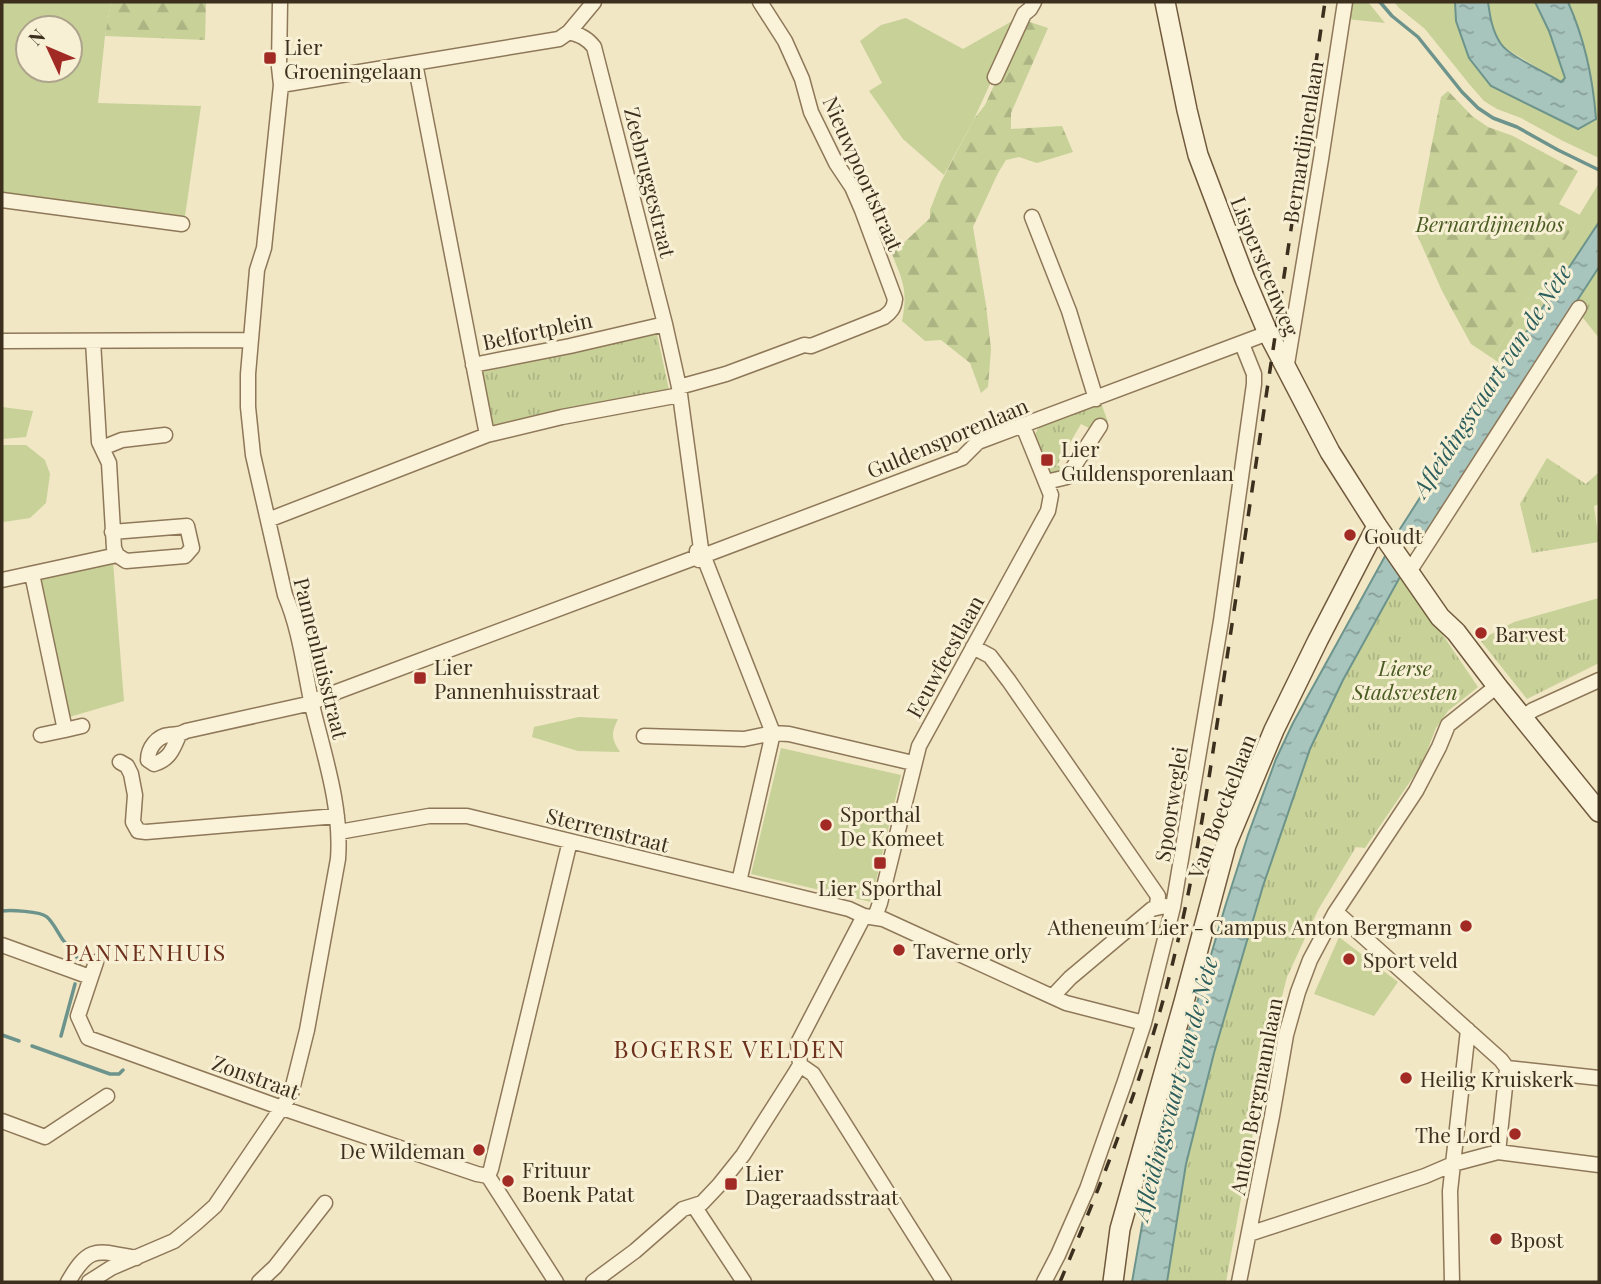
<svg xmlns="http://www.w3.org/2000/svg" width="1601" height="1284" viewBox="0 0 1601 1284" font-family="'Playfair Display',serif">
<defs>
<pattern id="forest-firs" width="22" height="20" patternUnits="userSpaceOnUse" patternTransform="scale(1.75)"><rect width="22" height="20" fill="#c7d198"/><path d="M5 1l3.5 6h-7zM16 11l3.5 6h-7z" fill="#acb483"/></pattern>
<pattern id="park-tufts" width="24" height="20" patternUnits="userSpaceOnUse" patternTransform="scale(1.75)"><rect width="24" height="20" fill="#c7d198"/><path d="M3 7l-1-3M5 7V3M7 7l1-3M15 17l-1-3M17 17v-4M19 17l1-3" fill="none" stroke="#acb483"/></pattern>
<pattern id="water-ripples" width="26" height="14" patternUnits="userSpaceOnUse" patternTransform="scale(1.75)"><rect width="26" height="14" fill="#a7c5bd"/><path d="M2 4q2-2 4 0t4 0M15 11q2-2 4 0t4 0" fill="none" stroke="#89a099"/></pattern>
</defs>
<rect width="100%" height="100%" fill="#f1e7c5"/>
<!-- green -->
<path fill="#c7d198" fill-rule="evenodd" d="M2 2H111L105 36 98 103 201 106 185 216 2 192ZM28 28H70V70H28Z
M1349 2H1368L1385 23 1347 19Z
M1394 2H1455L1456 21 1469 58 1491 86 1578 129 1596 119C1594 78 1585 39 1568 2H1599V158L1563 141 1521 118 1497 109 1484 101 1470 85 1425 29 1399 8Z
M1488 2H1535L1549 31 1565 78 1561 82 1502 46 1492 25Z
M906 18 963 49 1014 20 1017 25 974 119 944 175 903 139 869 91 882 83 860 41 881 25Z
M1599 183V222L1504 366 1492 358Z
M2 407 33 411 26 437 2 439Z
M2 445H26L45 460 50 474 46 503 30 518 4 522 2 521Z
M113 562 124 701 66 718 37 580Z
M579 717 618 719C611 734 611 738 620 752L578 751 532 737 534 727Z
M781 748 901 775 871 902 751 874Z
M1339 937 1398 982 1374 1016 1314 994Z"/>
<!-- forest -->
<path fill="url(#forest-firs)" d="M111 2H206L205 40 105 36Z
M1024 20 1048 28 1011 113V129L1062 126 1073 152 1037 163 1019 157 1006 160 998 173 973 227 986 305 991 349 988 387 981 393 970 363 941 340 925 341 902 321C908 290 903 282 892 254L930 218V210L941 182 974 119 985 105Z
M1448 91 1472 116 1488 127 1513 136 1578 171 1559 204 1580 215 1492 358 1471 344 1442 291 1415 230 1441 97Z"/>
<!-- park -->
<path fill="url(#park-tufts)" d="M1599 267V338L1579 313 1573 309Z
M657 334 669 390 492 426 482 372Z
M1101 403 1108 422 1091 429 1081 424 1057 465 1065 471 1050 474 1034 437 1039 426Z
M1547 458 1586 484 1599 472V504L1594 506 1599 542 1532 553 1520 504Z
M1401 576 1430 616 1478 687 1448 711 1436 728 1422 764 1365 848 1356 847 1318 910 1287 977 1267 1055 1226 1282H1167L1186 1164 1224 1015 1263 886 1310 749 1343 680Z
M1599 598V663L1527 699 1480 640 1514 622Z"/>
<!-- water -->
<path fill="url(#water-ripples)" stroke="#6d948c" stroke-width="2" d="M1455 2H1488C1490 16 1492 31 1501 44 1509 56 1547 73 1561 82L1565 78 1549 31 1535 2H1568C1585 40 1593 78 1596 119L1578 129 1491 86 1469 58 1456 21Z
M1599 222V267L1416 548 1343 680 1310 749 1263 886 1214 1053 1186 1164 1167 1282H1132L1147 1197 1182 1054 1225 907 1248 835 1276 759 1293 723 1400 529 1504 366Z"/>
<!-- pier -->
<path fill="#f1e7c5" d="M1398 528 1415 549 1400 576 1383 552Z"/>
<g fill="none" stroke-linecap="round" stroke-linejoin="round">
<!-- stream -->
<path stroke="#6d948c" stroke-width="3.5" d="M1380 2 1392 16 1418 37 1462 92 1478 108 1493 118 1517 127 1558 150 1599 170
M2 911C10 910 40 911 47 917 53 922 58 933 63 940 69 948 76 953 80 963
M2 1035 19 1041
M61 1036 75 984
M32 1046 110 1074H119L123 1070"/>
<!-- street casing -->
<g stroke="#8e7859" stroke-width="17">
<path id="street" d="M569 32C580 35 587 38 594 47L665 324 679 387 701 549
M415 63 487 435
M995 77 1024 14 1030 9 1034 2
M281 85 559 39 569 32 594 2
M2 200 182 224
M1032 217 1069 311 1096 399
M2 341 251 340
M473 365 570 346 665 324
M1286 370 1321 159 1345 2
M679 387 726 374 804 345 811 346 884 317C891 312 894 308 895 299L862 210 852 187 836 163 811 112 802 79 785 41 760 2
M102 448 122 440 165 435
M1046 482 1067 477 1100 426
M268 520 487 435 562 417 680 395
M112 532 187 526 192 548 185 556 126 561 117 555
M697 557 699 560H705L708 554 962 458 978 442 1268 333
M705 560 773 733 739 882
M1409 572 1579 308
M32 574 65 730 41 735
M2 580 117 555 114 548 109 463 99 442 93 341
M973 647 990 656 1009 681 1158 896 1157 907
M1523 717 1533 710 1599 680
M65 730 82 726
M179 735C173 749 170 759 154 764L148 760C148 748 157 736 169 735 177 734 180 735 186 731L312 703 323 697 697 557V551L701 549
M644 736 744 739 773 733 789 734 913 763
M120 762 127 766 131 774 135 795 133 822 138 831 146 832 337 816
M339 832 429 816H467L849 909 864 916 883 919 1066 1003 1144 1023
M1336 912 1501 1060 1507 1068 1498 1152
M875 917 880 903 919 746 1048 511 1051 495 1023 426
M2 945 90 977
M96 962 78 1016 88 1038 282 1108 477 1174 488 1176
M1053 996 1070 978 1152 909 1165 906
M800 1065 813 1074 944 1282
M1507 1068 1599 1078
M2 1121 45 1137 107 1096
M488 1176 491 1169 570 841
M488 1176 556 1282
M694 1206 744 1282
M1249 1234 1425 1176 1453 1164 1498 1152 1599 1165
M68 1282C90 1244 97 1251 136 1258
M89 1282 111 1268 174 1241 196 1223 215 1206 291 1094 307 1030 338 859C342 807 324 755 312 705 304 668 300 630 285 595L253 455 248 407V374L257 270 264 248 281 85 279 67 280 2
M259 1282 275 1267 325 1203
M593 1282 635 1251 683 1209 702 1203 719 1185 743 1155 794 1075 800 1065 798 1043 864 916
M1044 1282 1058 1255 1087 1189 1125 1081 1144 1023 1173 907 1221 621 1254 384V374L1242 344
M1239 1282 1272 1116 1286 1035 1298 992 1310 960 1335 913 1416 791 1439 747 1448 725 1497 686
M1452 1282 1450 1191 1468 1030"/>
</g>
<!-- secondary casing -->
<g stroke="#70593c" stroke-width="22">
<path id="secondary" d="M1165 2 1187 110 1198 155 1245 279 1268 333 1330 452 1377 526 1440 617 1456 632 1497 686 1599 812
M1113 1282 1120 1229 1184 1002 1226 845 1274 730 1318 640 1377 526"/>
</g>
<!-- street -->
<use href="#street" stroke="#fbf3d9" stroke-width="14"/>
<!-- secondary -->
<use href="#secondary" stroke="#fbf3d9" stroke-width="19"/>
<!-- rail -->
<path stroke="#3d2f1e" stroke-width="3.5" stroke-dasharray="12 12" stroke-linecap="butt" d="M1060 1282C1099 1189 1137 1095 1164 997 1185 918 1200 838 1212 758L1325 2"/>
</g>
<!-- markers -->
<g fill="#a22a25" stroke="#f8f0d5" stroke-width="2.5">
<rect x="263" y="51" width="14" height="14" rx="3.5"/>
<rect x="1040" y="453" width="14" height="14" rx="3.5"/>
<circle cx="1350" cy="535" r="7"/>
<circle cx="1481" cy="633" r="7"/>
<rect x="413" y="671" width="14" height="14" rx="3.5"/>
<circle cx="826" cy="825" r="7"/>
<rect x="873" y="856" width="14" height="14" rx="3.5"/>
<circle cx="1466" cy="926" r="7"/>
<circle cx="899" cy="950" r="7"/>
<circle cx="1349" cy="959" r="7"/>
<circle cx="1406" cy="1078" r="7"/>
<circle cx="1515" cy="1134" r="7"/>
<circle cx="479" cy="1150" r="7"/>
<circle cx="508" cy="1181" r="7"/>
<rect x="724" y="1177" width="14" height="14" rx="3.5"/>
<circle cx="1496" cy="1239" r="7"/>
</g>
<g text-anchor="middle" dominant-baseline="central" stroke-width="6" stroke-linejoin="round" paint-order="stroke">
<!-- poi labels -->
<g font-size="21" fill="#3d2f1e" stroke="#f8f0d5" text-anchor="start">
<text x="284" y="46">Lier<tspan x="284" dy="24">Groeningelaan</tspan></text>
<text x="1061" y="448">Lier<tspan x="1061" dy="24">Guldensporenlaan</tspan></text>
<text x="1364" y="535">Goudt</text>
<text x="1495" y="633">Barvest</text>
<text x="434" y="666">Lier<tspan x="434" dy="24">Pannenhuisstraat</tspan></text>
<text x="840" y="813">Sporthal<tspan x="840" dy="24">De Komeet</tspan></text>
<text x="880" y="887" text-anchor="middle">Lier Sporthal</text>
<text x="1452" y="926" text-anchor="end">Atheneum Lier - Campus Anton Bergmann</text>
<text x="913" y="950">Taverne orly</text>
<text x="1363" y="959">Sport veld</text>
<text x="1420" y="1078">Heilig Kruiskerk</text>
<text x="1501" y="1134" text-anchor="end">The Lord</text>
<text x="465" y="1150" text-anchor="end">De Wildeman</text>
<text x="522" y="1169">Frituur<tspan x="522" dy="24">Boenk Patat</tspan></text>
<text x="745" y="1172">Lier<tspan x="745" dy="24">Dageraadsstraat</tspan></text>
<text x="1510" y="1239">Bpost</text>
</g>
<!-- street labels -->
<g font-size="21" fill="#3d2f1e" stroke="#f8f0d5">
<text transform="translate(1302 142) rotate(-81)">Bernardijnenlaan</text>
<text transform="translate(864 173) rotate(66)">Nieuwpoortstraat</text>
<text transform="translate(651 182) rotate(76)">Zeebruggestraat</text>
<text transform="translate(1266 266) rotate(68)">Lispersteenweg</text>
<text transform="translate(537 330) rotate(-12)">Belfortplein</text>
<text transform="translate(947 437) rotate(-23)">Guldensporenlaan</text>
<text transform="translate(944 656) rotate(-61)">Eeuwfeestlaan</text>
<text transform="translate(322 658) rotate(76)">Pannenhuisstraat</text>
<text transform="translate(1170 804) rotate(-81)">Spoorweglei</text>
<text transform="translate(1221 806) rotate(-69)">Van Boeckellaan</text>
<text transform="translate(608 829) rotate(14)">Sterrenstraat</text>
<text transform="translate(256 1076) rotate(20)">Zonstraat</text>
<text transform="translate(1255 1096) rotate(-79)">Anton Bergmannlaan</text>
</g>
<!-- park labels -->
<g font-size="21" font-style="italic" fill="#4a5b23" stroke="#f8f0d5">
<text x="1490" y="223">Bernardijnenbos</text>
<text x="1405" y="667">Lierse<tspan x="1405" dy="24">Stadsvesten</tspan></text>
</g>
<!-- water labels -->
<g font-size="23" font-style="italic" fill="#2c5e5d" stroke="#f8f0d5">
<text transform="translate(1491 380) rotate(-57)">Afleidingsvaart van de Nete</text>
<text transform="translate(1174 1088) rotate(-75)">Afleidingsvaart van de Nete</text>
</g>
<!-- neighbourhood labels -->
<g font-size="23" letter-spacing="2" fill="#6d301a" stroke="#f8f0d5">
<text x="146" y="951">PANNENHUIS</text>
</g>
<!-- quarter labels -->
<g font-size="24" letter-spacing="2" fill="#6d301a" stroke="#f8f0d5">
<text x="730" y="1048">BOGERSE VELDEN</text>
</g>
</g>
<!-- border -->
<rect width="1601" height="1284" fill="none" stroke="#3d2f1e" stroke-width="7"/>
<!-- north arrow -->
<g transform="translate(49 49) rotate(314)"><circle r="33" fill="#f8f0d5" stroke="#ada38c" stroke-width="2"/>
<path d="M0-5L12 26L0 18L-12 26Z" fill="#a22a25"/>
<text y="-10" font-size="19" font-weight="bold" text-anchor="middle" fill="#3d2f1e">N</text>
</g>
</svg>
